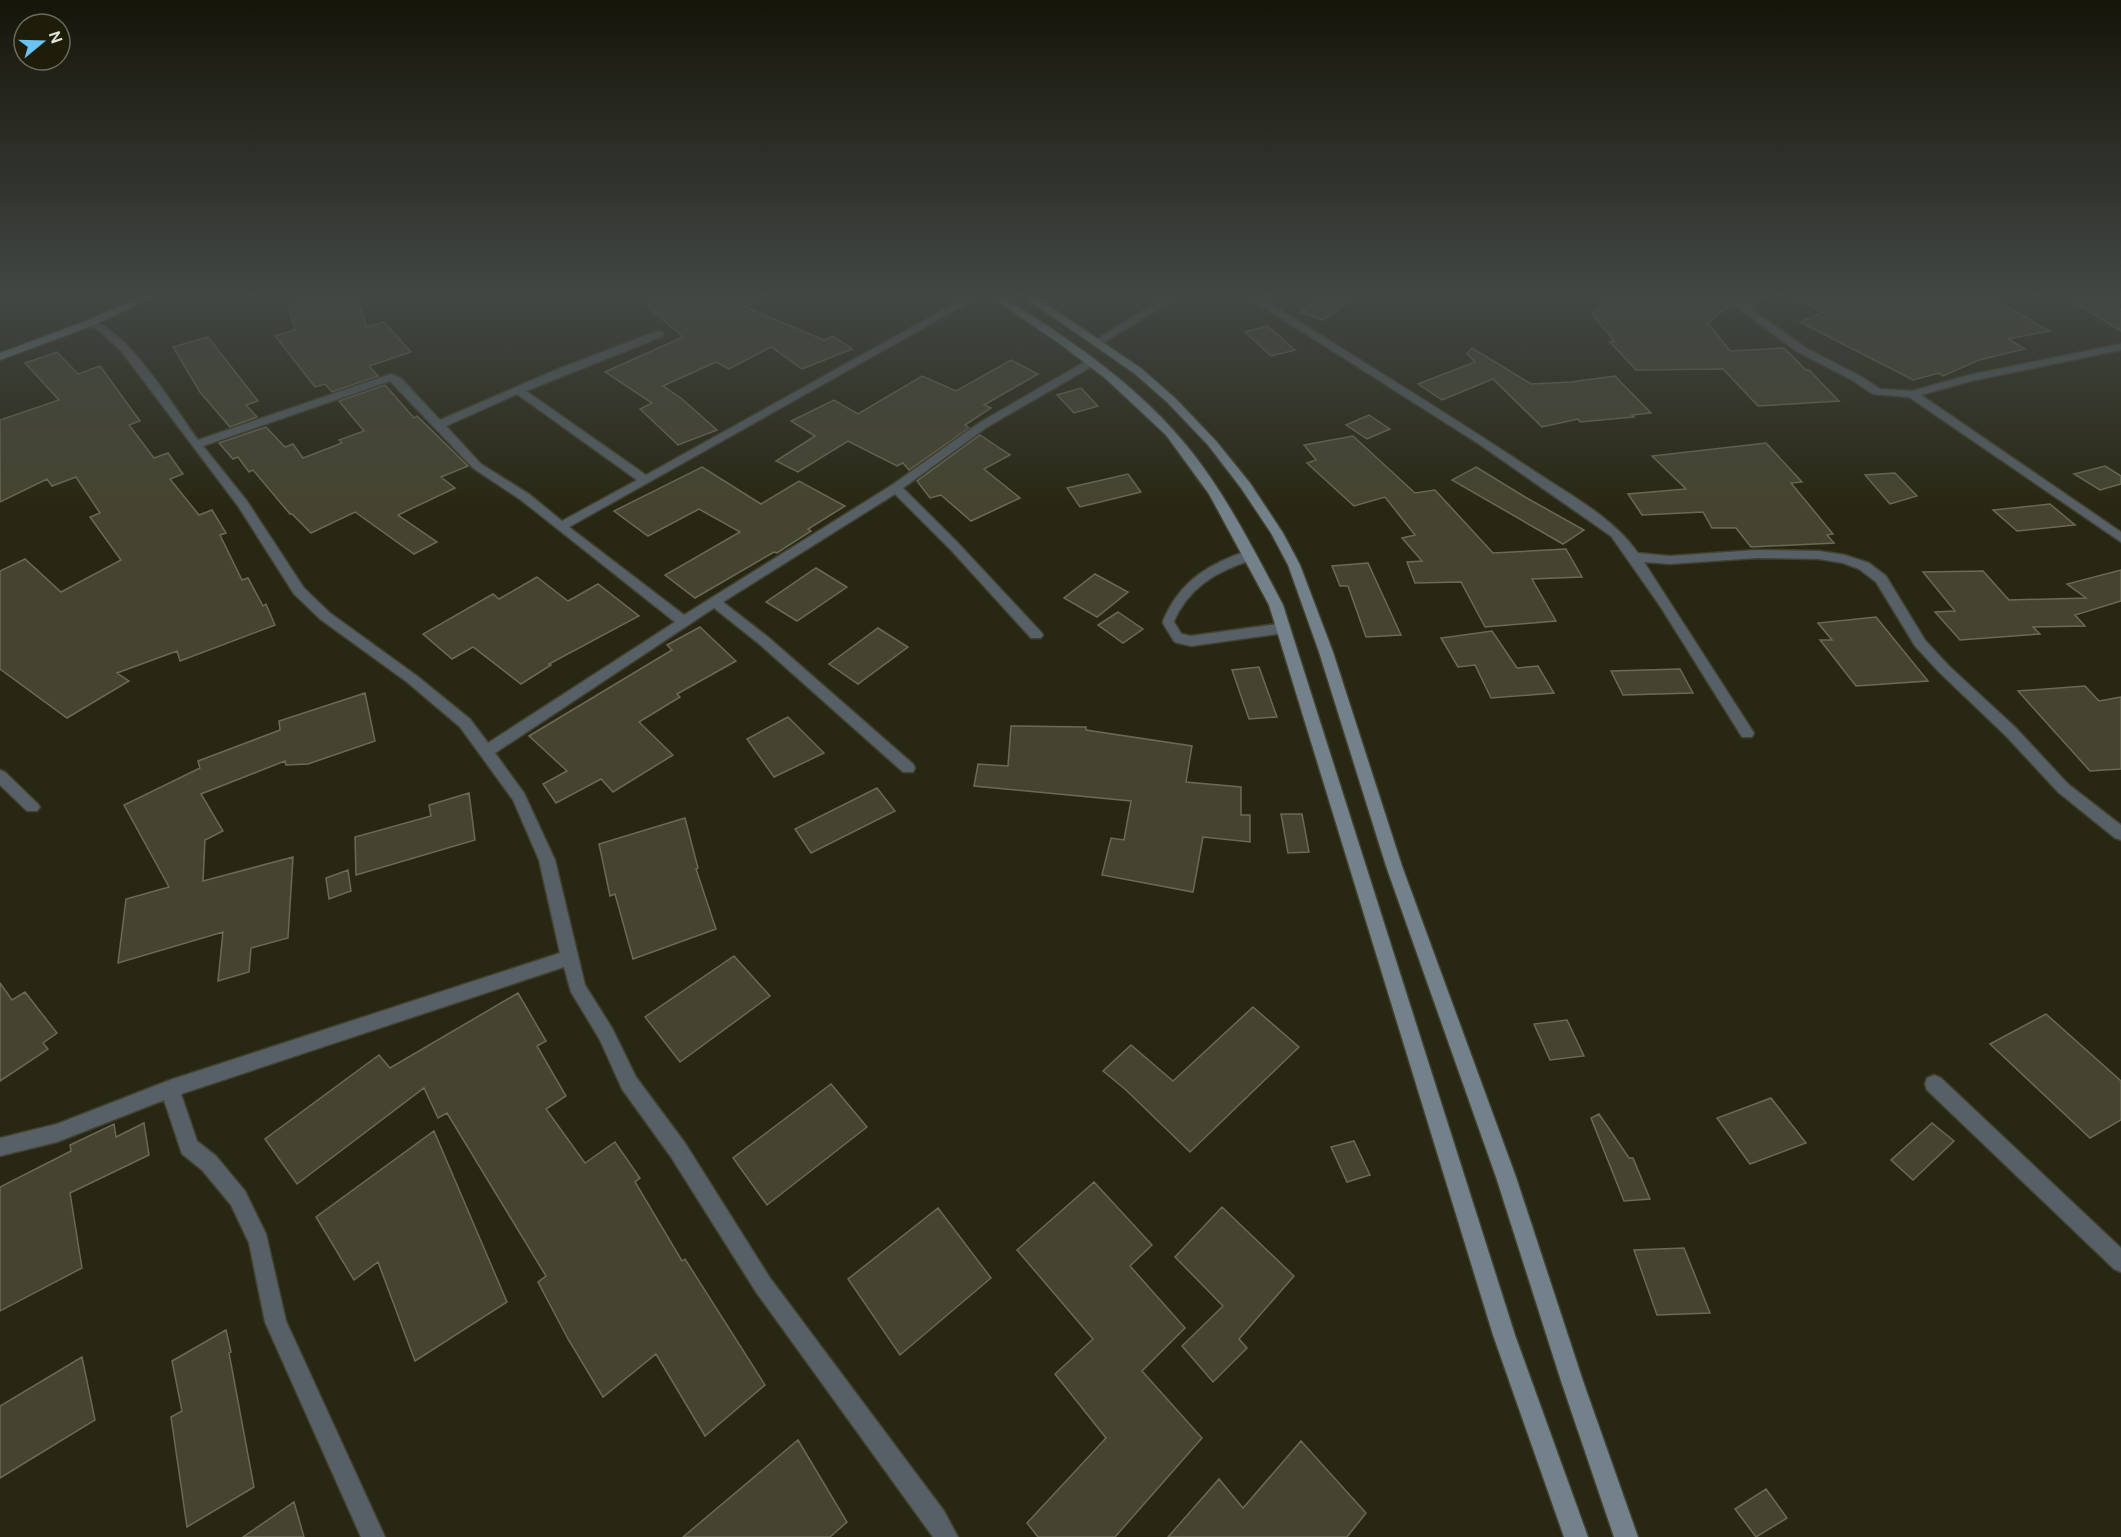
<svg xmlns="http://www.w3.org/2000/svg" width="2121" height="1537" viewBox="0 0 2121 1537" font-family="'DM Sans',sans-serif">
<rect width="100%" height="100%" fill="#282713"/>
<!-- building -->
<path fill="#454430" stroke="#6b6a54" stroke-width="1.5" d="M334 295H356L367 327 384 322 411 352 369 366 378 376 332 392 325 384 315 387 275 336 295 330 288 306Z
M641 295H774L745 307 824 340 833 336 852 349 802 369 771 347 729 369 716 362 663 386 681 398 717 430 678 445 640 409 652 403 605 372 683 337 647 306 652 304Z
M1325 295H1358L1323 320 1301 312Z
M1613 295H1707L1726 302 1730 305 1708 323 1730 351 1784 348 1806 370H1809L1839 401 1758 406 1723 369 1636 370 1610 342 1614 341 1592 314Z
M1784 295H1988L2049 331 2008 339 2025 349 1979 360 1943 376 1939 373 1913 380 1800 322 1823 312Z
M2062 295H2099L2121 309V331Z
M1268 326 1295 350 1271 356 1245 332Z
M208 337 258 401 246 405 257 417 230 427 200 392 173 347Z
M1472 348 1531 384 1571 382 1615 376 1651 413 1632 415 1634 417 1580 422 1578 419 1542 427 1493 379 1442 400 1418 384 1475 362 1467 354Z
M57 352 78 374 100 366 140 421 129 425 154 458 168 453 183 474 170 479 199 515 212 510 226 533 220 535 242 580 248 578 263 606 266 604 275 625 180 661 177 651 117 673 129 681 67 718 0 669V571L25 559 61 592 121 560 90 517 100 513 76 477 52 486 47 479 0 502V420L59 400 25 363Z
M1011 360 1038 374 984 405 991 408 965 425 969 428 909 470 903 463 897 466 848 441 798 472 776 461 815 436 791 421 834 400 858 414 922 376 956 391Z
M385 385 414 418 417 416 468 466 441 477 455 488 398 515 437 542 414 554 355 512 311 533 292 514H290L253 470 249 472 238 457 233 459 219 443 266 427 285 447 293 444 303 458 342 443 339 440 364 431 339 401Z
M1081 388 1098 406 1074 413 1057 395Z
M1369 415 1390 429 1367 439 1346 425Z
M980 435 1010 455 984 469 1020 498 971 521 941 495 930 498 917 481Z
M1353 436 1415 493 1435 490 1493 553 1566 549 1582 577 1532 579 1556 621 1485 627 1461 582 1415 583 1407 562 1422 561 1402 538 1415 535 1385 497 1354 506 1307 463 1316 460 1304 445Z
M1766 443 1802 482 1791 483 1833 534 1827 535 1834 543 1751 547 1736 528H1712L1703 512 1642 515 1628 494 1686 489 1652 456Z
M2105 466 2121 476V484L2100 490 2074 474Z
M702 467 761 504 799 481 845 506 808 529 811 531 777 553 774 552 695 598 665 575 740 532 699 509 648 536 614 511Z
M1476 467 1525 497 1584 530 1563 544 1452 480Z
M1895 473 1917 496 1890 504 1865 475Z
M1128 474 1141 492 1080 507 1067 488Z
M2050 504 2075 525 2017 531 1993 510Z
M1368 563 1401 635 1366 637 1348 586H1340L1332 566Z
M816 568 847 587 797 621 766 602Z
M2121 570V601L2075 615 2085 626 2033 627 2040 634 1960 640 1935 612 1955 611 1923 572 1983 571 2009 600 2086 598 2067 584Z
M1095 574 1128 592 1097 617 1064 598Z
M537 577 568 601 598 584 639 616 549 664 551 665 521 684 473 647 452 659 423 634 493 594 499 599Z
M1118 612 1143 629 1123 643 1098 625Z
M1876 617 1928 681 1856 686 1820 640H1832L1818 623Z
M700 627 736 661 677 694 680 697 639 722 673 755 613 792 601 779 556 803 543 784 567 771 529 736 672 650 667 645Z
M878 628 908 647 858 684 829 664Z
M1492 631 1517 668 1538 666 1554 693 1491 698 1475 665 1458 667 1441 638Z
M1259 667 1277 717 1249 719 1232 670Z
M1680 669 1693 693 1623 695 1611 671Z
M2085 686 2099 701 2121 697V769L2090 771 2018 691Z
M365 693 375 741 308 764 286 765 285 761 201 794 223 831 205 840 203 881 293 857 288 938 251 948 249 972 218 981 223 932 118 963 126 899 169 887 124 805 200 768 198 761 280 730 279 721Z
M788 717 824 753 774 777 747 739Z
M1011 726 1086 727V730L1192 746 1186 782 1241 787V815H1250V842L1203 837 1193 892 1102 875 1111 838 1124 840 1131 801 974 786 978 764 1008 766Z
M877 788 895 811 811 853 795 829Z
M469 793 475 840 356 875 355 837 431 816 429 805Z
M1281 814H1302L1309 852 1288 853Z
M685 818 698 868 696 869 716 929 633 959 615 894 610 896 599 844Z
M348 870 351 891 329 899 326 878Z
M734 956 770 996 680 1062 645 1017Z
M0 983 12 1000 25 992 57 1033 43 1043 48 1049 0 1081Z
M518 993 546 1041 537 1046 566 1096 546 1109 585 1163 615 1142 640 1178 635 1182 682 1261 685 1259 765 1385 705 1436 656 1354 603 1397 568 1339 538 1282 546 1276 447 1113 438 1118 424 1088 297 1184 265 1139 379 1055 390 1068Z
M1253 1007 1299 1047 1190 1152 1126 1090 1103 1071 1131 1045 1173 1081Z
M2046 1014 2121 1081V1120L2090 1138 1990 1044Z
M1567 1020 1584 1056 1550 1060 1534 1024Z
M831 1084 867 1127 767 1205 733 1158Z
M1771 1098 1806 1143 1750 1164 1717 1118Z
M1599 1114 1629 1158H1633L1650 1199 1624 1201 1591 1118Z
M144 1123 149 1155 70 1193 82 1268 0 1311V1187L71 1151 70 1145 114 1124 116 1137Z
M1932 1123 1954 1141 1913 1180 1891 1160Z
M434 1131 507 1302 415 1361 378 1262 354 1280 316 1217Z
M1354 1141 1370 1175 1347 1182 1331 1147Z
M1094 1182 1152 1245 1130 1266 1185 1328 1142 1371 1202 1438 1115 1537H1038L1027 1523 1106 1438 1055 1374 1093 1339 1017 1250Z
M1222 1207 1294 1276 1239 1339 1247 1348 1213 1382 1182 1346 1223 1306 1175 1257Z
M938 1208 991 1278 900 1355 848 1279Z
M1684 1248 1710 1313 1657 1315 1634 1250Z
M226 1330 231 1352 229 1353 254 1487 187 1527 171 1417 182 1411 172 1361Z
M82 1357 95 1420 0 1478V1406Z
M798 1440 847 1522 830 1537H683Z
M1301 1441 1366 1513 1347 1537H1168L1219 1479 1243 1508Z
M1766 1489 1787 1518 1756 1537 1735 1509Z
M294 1502 304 1537H243Z"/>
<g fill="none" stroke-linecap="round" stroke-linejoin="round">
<!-- lane casing -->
<g stroke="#42412e" stroke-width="13">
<path id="lane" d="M1251 555C1213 567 1184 584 1168 622L1178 638 1191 641 1284 628"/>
</g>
<!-- street casing -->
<g stroke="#42412e" stroke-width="3">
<path id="street" d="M970 295H982L569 527 684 615 892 485 979 423 1088 360H1096V364L987 427 903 488 958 543 1041 632 1043 635 1041 638H1031L950 549 895 494 723 602 768 637 913 764 915 768 913 772H903L758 643 714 608 495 753 524 793 555 860 585 985 612 1028 636 1077 685 1143 770 1278 944 1511 958 1537H933L756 1292 671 1157 622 1089 600 1040 571 992 564 967 181 1094 197 1141 216 1156 245 1191 266 1234 286 1321 385 1537H361L265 1322 249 1243 231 1205 202 1170 182 1154 164 1100 57 1142 0 1156V1138L57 1124 170 1080 560 953 539 860 513 800 460 727 407 682 320 619 294 594 238 506 122 352 100 331 85 323 90 320C129 331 174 407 198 440L391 374 401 378 440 420 558 369 655 332H663V336L526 391 646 475ZM390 381 473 468 521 500 675 622 488 743 470 719 417 676 330 613 304 588 247 501 203 446ZM517 394 637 480 562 521 529 494 481 464 446 426Z
M1169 295H1181L1101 344 1092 342Z
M1245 295H1257C1348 353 1441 409 1531 469 1568 494 1612 516 1638 553L1670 556 1757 550 1819 551 1845 555 1869 563 1886 576 1925 640 1949 666 2016 728 2068 784 2121 825V840L2115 838 2058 792 2006 736 1939 672 1915 646 1876 582 1859 569 1843 563 1819 559 1757 558 1670 564 1644 562 1754 733 1752 737H1742L1660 606 1611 536 1479 444Z
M1720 295H1731L1742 303 1759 295H1772L1748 307 1806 348 1860 376 1880 389 1912 391 1969 375 2121 344V350L1971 381 1921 395 2121 532V542L1909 397 1873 394 1852 380 1798 352Z
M2109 295H2120L2121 303Z
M0 770 5 772 37 803 40 807 37 811H27L0 785Z
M1934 1075 1941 1078 2121 1248V1272L2114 1269 1927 1090 1925 1084 1927 1078Z"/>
</g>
<!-- secondary casing -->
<g stroke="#42412e" stroke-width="3">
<path id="secondary" d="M145 295H158L94 325 0 360V353L86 321Z
M988 295H1000C1069 339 1140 386 1191 451 1228 498 1255 552 1283 605L1515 1335 1588 1537H1564L1493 1335 1269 605 1209 494 1166 435 1105 378 1060 344Z
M1021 295H1033L1142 369 1176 399 1216 441 1250 483 1283 533 1300 565 1333 652 1402 866 1516 1177 1583 1381 1638 1537H1614L1561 1381 1496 1177 1386 866 1319 652 1288 565 1271 533 1241 488 1208 445 1168 403 1134 373Z"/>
</g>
<!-- lane -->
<use href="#lane" stroke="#576066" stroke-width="10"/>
<!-- street -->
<use href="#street" fill="#576066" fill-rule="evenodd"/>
<!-- secondary -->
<use href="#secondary" fill="#72818a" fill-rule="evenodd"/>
</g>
<!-- sky -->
<linearGradient id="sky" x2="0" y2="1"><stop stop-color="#16150a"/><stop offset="0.58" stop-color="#424744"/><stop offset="1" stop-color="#424744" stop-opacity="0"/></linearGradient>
<rect width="2121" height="510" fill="url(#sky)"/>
<!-- north arrow -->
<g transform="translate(42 42) rotate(71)"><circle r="28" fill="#1e1d0a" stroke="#6d6c5c" stroke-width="1.5"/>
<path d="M0-4.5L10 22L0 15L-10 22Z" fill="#6bc3f2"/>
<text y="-9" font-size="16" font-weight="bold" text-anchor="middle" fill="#e4e3d7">N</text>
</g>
</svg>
